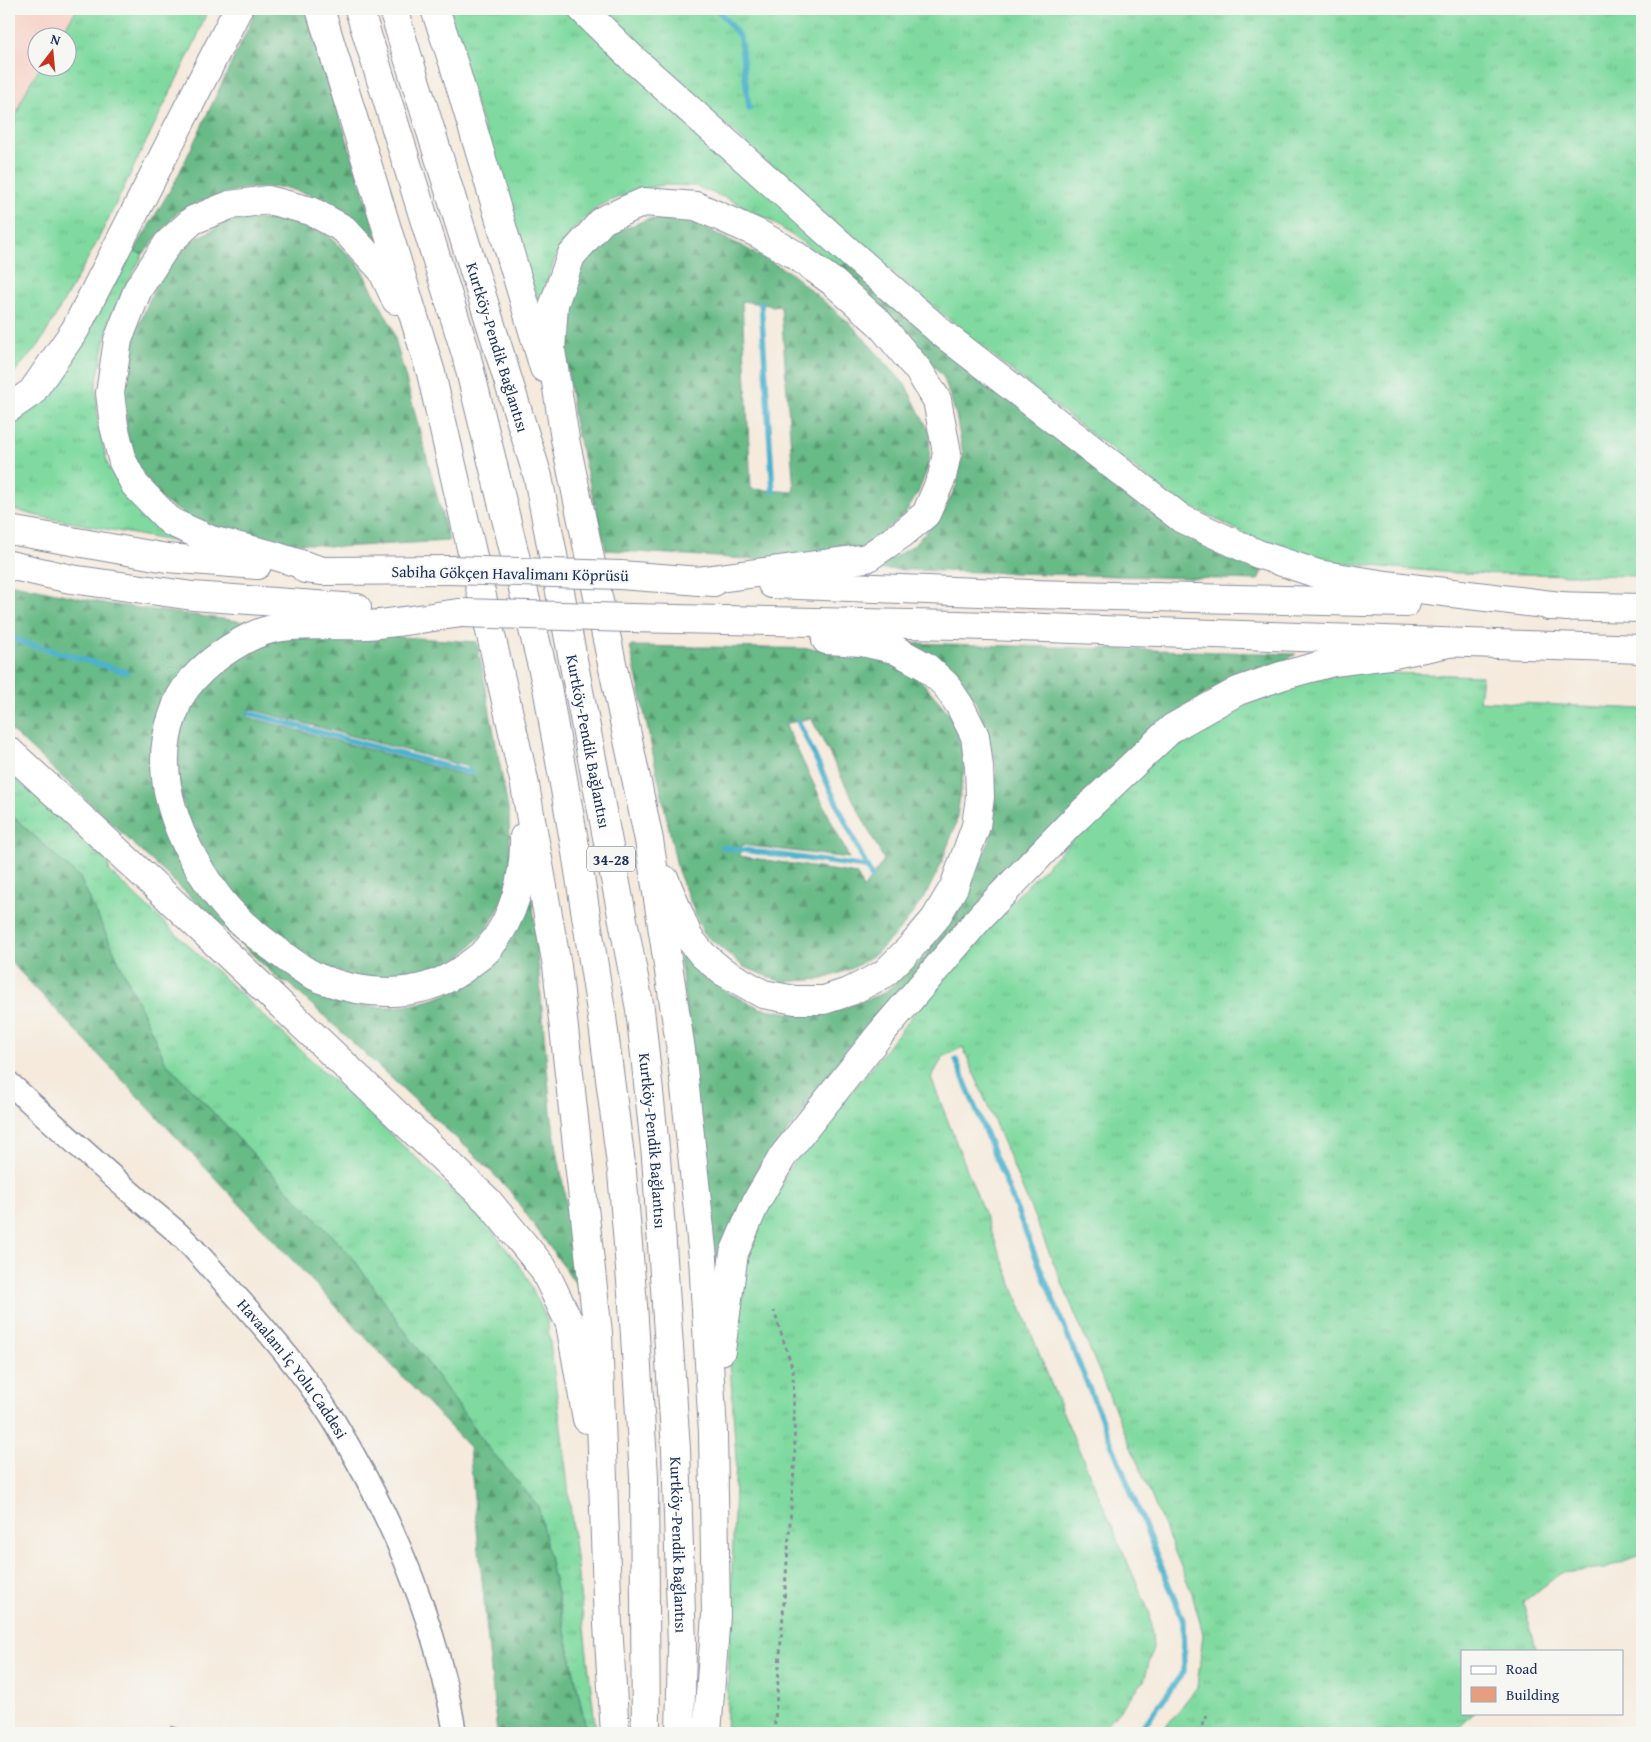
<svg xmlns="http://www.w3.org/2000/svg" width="1651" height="1742" viewBox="0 0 1651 1742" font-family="'Gentium Book Plus',serif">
<defs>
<pattern id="grass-tufts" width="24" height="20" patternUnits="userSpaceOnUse" patternTransform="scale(1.25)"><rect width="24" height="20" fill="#80daa0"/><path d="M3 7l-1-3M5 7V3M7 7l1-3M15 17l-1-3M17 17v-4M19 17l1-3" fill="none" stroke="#6ebb8c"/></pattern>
<pattern id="forest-firs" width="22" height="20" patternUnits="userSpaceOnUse" patternTransform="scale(1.25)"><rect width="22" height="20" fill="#68ba86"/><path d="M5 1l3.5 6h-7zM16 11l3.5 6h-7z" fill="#559871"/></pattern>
<pattern id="building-hatch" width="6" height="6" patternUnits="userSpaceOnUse" patternTransform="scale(1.25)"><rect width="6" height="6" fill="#e69e7e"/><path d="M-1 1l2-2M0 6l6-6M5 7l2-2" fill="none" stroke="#ba816a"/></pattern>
</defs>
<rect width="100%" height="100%" fill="#f6f6f2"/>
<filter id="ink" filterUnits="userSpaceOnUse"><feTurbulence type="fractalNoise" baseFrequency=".02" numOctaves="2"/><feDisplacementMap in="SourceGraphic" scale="10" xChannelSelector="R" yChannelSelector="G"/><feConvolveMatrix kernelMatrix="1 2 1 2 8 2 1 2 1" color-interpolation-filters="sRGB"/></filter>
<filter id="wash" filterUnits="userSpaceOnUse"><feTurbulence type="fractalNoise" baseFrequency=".0096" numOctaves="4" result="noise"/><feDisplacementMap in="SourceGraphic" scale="20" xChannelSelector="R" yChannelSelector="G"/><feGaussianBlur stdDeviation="1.12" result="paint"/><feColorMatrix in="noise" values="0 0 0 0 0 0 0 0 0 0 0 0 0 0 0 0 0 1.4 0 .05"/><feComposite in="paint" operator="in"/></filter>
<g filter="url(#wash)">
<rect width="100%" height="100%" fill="#f5eadc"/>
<!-- built -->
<path fill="#f7d1c6" d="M9 9H77L59 37 38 38V68H40L30 83 20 104 9 139Z"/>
<!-- grass -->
<path fill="url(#grass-tufts)" stroke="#4e847f" d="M77 9H208L196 40 96 244 39 345 9 378V139L20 104 30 83 40 68H68V38L59 37Z
M446 9H570L847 262 840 268 768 219 731 200 695 186 663 185 638 190 598 206 574 229 556 256 539 304Z
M599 9H1642V576L1454 573 1337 563 1336 567 1278 550 1227 525 1171 496 1038 393 854 241 627 36Z
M134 251 143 254 110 317 96 385 98 424 108 466 121 486 139 507 176 542 37 516 9 508V425L58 382Z
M1359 672 1482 676 1479 701 1642 709V1554L1604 1569 1561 1573 1523 1602 1537 1651H1462V1713H1474L1454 1733H1161L1197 1687 1203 1634 1192 1593 963 1047 943 1057 931 1078 1057 1399 1150 1614 1153 1648 1144 1681 1100 1733H726L736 1458 730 1363 742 1270 762 1213 797 1157 860 1082 920 1006 999 914 1124 788 1175 742 1232 705 1282 684Z
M9 773 108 863 110 872 488 1225 524 1272 547 1319 563 1443 596 1733H587L538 1506 487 1446 352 1257 166 1063 80 878 9 813Z"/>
<!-- forest -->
<path fill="url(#forest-firs)" stroke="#427472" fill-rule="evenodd" d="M255 9H306L379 241 328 200 283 187 243 189 208 198 178 212 143 254 134 251 176 180 250 24Z
M279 219 326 234 358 263 392 327 449 541 339 547 260 539 196 522 159 498 129 452 122 388 133 339 161 273 192 241 231 220Z
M648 219H671L697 224 742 246 789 272 851 324 906 386 930 433 929 465 918 493 905 514 863 549 763 560 606 550 574 420 565 350 564 309 580 269 592 250 609 235ZM742 301 781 307 794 492 751 489Z
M847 263 1264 567 1258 580 874 569 914 545 943 513 956 486 963 454 956 415 944 378 900 324 840 268Z
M9 583 108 604 254 623 172 689 187 866 326 990 327 996C339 999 351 1003 364 1005 414 1013 469 993 501 954 516 936 524 914 532 893L551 1113 581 1291 509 1190 481 1161 286 981 283 983 9 728Z
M371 635 477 642 509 814 511 875 501 904 488 928 463 955 434 972 404 980 354 977 318 963 253 918 221 881 188 822 174 760 184 707 205 678 256 645 287 638ZM250 709 468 767 472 777 248 717Z
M908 643 1296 654 1288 659 1225 681 1162 725 787 1132 713 1287 678 934 701 975 729 993 760 1008 796 1014 834 1012 884 993 926 955 960 909 990 839 996 765 975 699 945 663Z
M630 646 842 649 882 658 916 675 949 713 960 741 964 768 956 824 939 869 925 896 904 925 877 953 853 968 823 979 782 982 744 967 703 933 678 871ZM811 718 884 860 863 889 857 874 740 856 742 845 849 858 785 724Z
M9 813 80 878 166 1063 352 1257 487 1446 538 1506 587 1733H497L469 1447 9 960Z"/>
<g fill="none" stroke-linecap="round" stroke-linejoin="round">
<!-- stream -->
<path stroke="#4db2cc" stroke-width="5.5" d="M717 9 740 37 749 108
M761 303 773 491
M9 638 126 672
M249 713 471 773
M798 721 872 878
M722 847 866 867
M956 1060 1183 1620 1184 1671 1148 1720 1136 1733"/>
</g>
<g id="blocks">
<!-- building -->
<path fill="url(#building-hatch)" d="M171 1726 190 1733H169Z"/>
</g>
</g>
<g filter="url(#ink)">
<use href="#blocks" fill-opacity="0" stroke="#888c9d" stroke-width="1"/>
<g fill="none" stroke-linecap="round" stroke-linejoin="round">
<!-- minor casing -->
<g stroke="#888c9d" stroke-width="25">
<g id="minor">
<path id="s1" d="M9 1083C51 1121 93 1160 136 1197 150 1210 165 1221 179 1234 194 1248 207 1264 220 1278 261 1323 302 1370 334 1421 392 1517 437 1622 455 1733"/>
</g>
</g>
<!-- highway casing -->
<g stroke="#888c9d" stroke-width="30">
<g id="highway">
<path d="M320 9 431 373 524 780 557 966 598 1333 608 1625 615 1733"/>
<path d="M359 9 466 354 547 687 576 852 602 1017 622 1172 633 1305 644 1476 646 1733"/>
<path id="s2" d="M393 9 538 477 640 1009 656 1157 676 1449 682 1648 680 1733"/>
<path d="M435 9 454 65 544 368"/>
<path d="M582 9 632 58 847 250 942 333 1182 519 1258 554 1318 574 1386 585 1568 607"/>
<path d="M9 408 32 392 75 330 238 9"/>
<path d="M9 530 167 558 257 565"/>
<path d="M9 565 71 579 193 596 357 608"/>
<path d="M305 569 323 571 450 570"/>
<path d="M323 571 269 554 211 540 171 522 135 485 123 462 114 426 110 393 118 340 138 289 168 243 193 220 230 205 268 200 311 211 344 229 382 270 396 300"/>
<path d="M620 575 714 582"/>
<path d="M697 581 867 558 902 534 926 514 942 477 947 453 937 400 919 371 879 323 833 282 794 254 757 233 696 206 644 202 603 220 571 256 554 304 551 350 565 439 649 840 681 1050 703 1258 713 1433 716 1615 707 1733"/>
<path d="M772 584 1030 594 1406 603"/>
<path d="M1549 606 1642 608"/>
<path d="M461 613C429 617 397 623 366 625 330 627 284 620 252 636 225 649 195 671 180 697 177 703 175 710 173 715 150 777 180 844 216 894 232 917 254 934 276 950 290 961 307 974 324 980 374 998 427 998 470 964 476 959 483 955 488 949 514 919 525 875 524 837"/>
<path d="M630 618 957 625 1642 649"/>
<path d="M9 751 162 892 488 1201 543 1268 570 1324 587 1419"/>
<path d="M665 880 689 938 703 955 722 971 763 994 795 1000H824L851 991 884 974 912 946 935 919 954 887 976 826 980 797 979 767 975 736 960 706 946 685 925 666 894 649 862 642 826 640"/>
<path d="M721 1351 734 1253 756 1202 783 1156 881 1033 982 915 1069 825 1172 728 1238 691 1281 676 1333 662 1389 655 1449 643"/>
</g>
</g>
<!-- path -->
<path stroke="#888c9d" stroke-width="3" stroke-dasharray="4 4" stroke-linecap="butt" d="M774 1733 795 1457 793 1370 774 1311
M1198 1733 1209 1712"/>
<!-- minor -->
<use href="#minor" stroke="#fff" stroke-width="22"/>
<!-- highway -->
<use href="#highway" stroke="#fff" stroke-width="28"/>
<!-- highway-bridge casing -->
<g stroke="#888c9d" stroke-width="30" stroke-linecap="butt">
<path id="highway-bridge" d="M450 570 620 575
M461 613 630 618"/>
</g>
<!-- highway-bridge -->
<use href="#highway-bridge" stroke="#fff" stroke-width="28"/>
</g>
</g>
<g text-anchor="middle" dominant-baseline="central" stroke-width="4" stroke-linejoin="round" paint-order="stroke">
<!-- shield labels -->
<rect fill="#f6f6f2" stroke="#5d6b8a" stroke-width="1" x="587" y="846.5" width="48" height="25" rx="4"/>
<g font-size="15" font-weight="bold" fill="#1b2f5e">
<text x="611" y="859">34-28</text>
</g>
<!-- street labels -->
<g font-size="16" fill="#1b2f5e" stroke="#f6f6f2">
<text stroke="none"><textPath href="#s2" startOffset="354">Kurtköy-Pendik Bağlantısı</textPath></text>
<text transform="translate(510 573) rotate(1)">Sabiha Gökçen Havalimanı Köprüsü</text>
<text stroke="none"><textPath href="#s2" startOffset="759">Kurtköy-Pendik Bağlantısı</textPath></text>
<text stroke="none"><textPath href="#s2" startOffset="1164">Kurtköy-Pendik Bağlantısı</textPath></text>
<text stroke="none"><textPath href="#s1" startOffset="404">Havaalanı İç Yolu Caddesi</textPath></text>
<text stroke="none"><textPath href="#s2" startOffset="1569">Kurtköy-Pendik Bağlantısı</textPath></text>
</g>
</g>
<!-- margin -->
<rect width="1651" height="1742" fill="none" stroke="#f6f6f2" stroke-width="30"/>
<!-- legend -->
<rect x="1461" y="1650" width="162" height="65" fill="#f6f6f2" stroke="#9ea6b7"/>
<rect x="1471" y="1666" width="25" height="8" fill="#ffffff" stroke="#9ea6b7"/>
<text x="1506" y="1674" font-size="15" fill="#1b2f5e">Road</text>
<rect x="1471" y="1687" width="25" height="15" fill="#e69e7e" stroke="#9ea6b7"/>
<text x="1506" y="1700" font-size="15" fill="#1b2f5e">Building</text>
<!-- north arrow -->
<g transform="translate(52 52) rotate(16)"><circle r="24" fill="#f6f6f2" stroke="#9ea6b7"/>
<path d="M0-4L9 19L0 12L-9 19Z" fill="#c8321e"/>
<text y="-8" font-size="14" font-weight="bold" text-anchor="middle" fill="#1b2f5e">N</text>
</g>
</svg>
